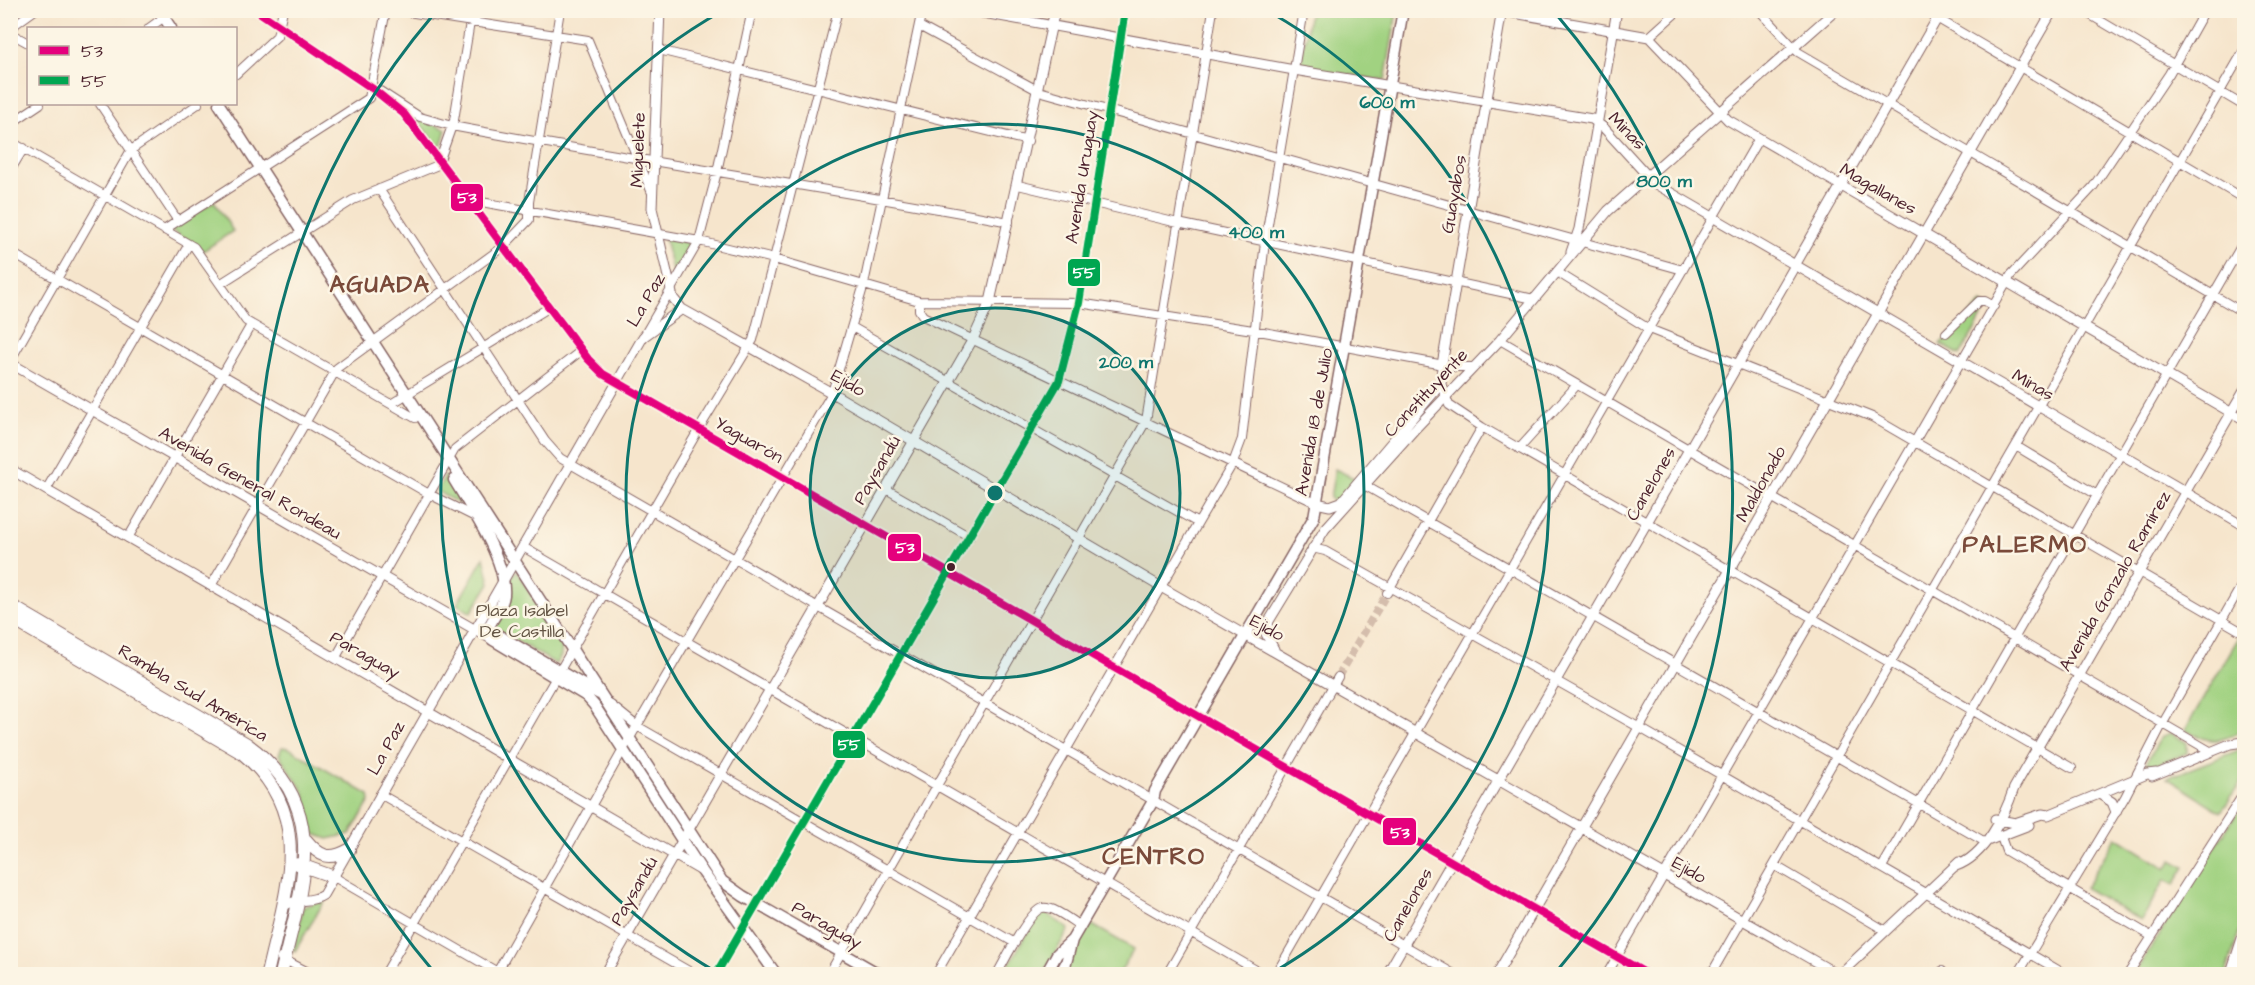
<svg xmlns="http://www.w3.org/2000/svg" width="2255" height="985" viewBox="0 0 2255 985" font-family="'Architects Daughter',sans-serif">
<rect width="100%" height="100%" fill="#fcf5e5"/>
<filter id="ink" filterUnits="userSpaceOnUse"><feTurbulence type="fractalNoise" baseFrequency=".0167" numOctaves="2"/><feDisplacementMap in="SourceGraphic" scale="12" xChannelSelector="R" yChannelSelector="G"/><feConvolveMatrix kernelMatrix="1 2 1 2 8 2 1 2 1" color-interpolation-filters="sRGB"/></filter>
<filter id="wash" filterUnits="userSpaceOnUse"><feTurbulence type="fractalNoise" baseFrequency=".008" numOctaves="4" result="noise"/><feDisplacementMap in="SourceGraphic" scale="24" xChannelSelector="R" yChannelSelector="G"/><feGaussianBlur stdDeviation="1.35" result="paint"/><feColorMatrix in="noise" values="0 0 0 0 0 0 0 0 0 0 0 0 0 0 0 0 0 1.4 0 .05"/><feComposite in="paint" operator="in"/></filter>
<g filter="url(#wash)">
<rect width="100%" height="100%" fill="#f6e5cc"/>
<!-- green -->
<path fill="#a1d281" stroke="#767856" stroke-width="1.5" d="M1310 11H1397L1385 81 1300 67Z
M419 119 446 129 441 147 437 146 417 120Z
M214 201 233 231 203 251 171 230V228Z
M665 238 691 243 675 273 672 271Z
M1982 303 1988 307 1960 355 1940 344Z
M1335 469 1356 479 1340 499 1334 501 1330 498Z
M445 476 461 502 460 504 436 491Z
M484 557 490 583 471 613 457 604Z
M514 572H517L562 644 561 656 556 664 494 628 510 594 511 579Z
M2240 635 2244 638V729C2218 744 2212 744 2185 730Z
M2171 733 2187 743V753L2151 767 2147 764 2148 759 2162 736Z
M282 747 289 748 369 795 370 801 350 834 328 839 314 834 304 792 279 755Z
M2244 748V778L2221 812 2167 778Z
M2244 802V916L2226 974H2134Z
M2116 837 2166 868 2172 860 2185 867 2174 885 2165 880 2141 921 2085 888Z
M325 900 295 951 293 950 303 907Z
M1044 912 1069 929 1043 974H1004L1037 915Z
M1089 923 1134 949 1119 974H1063Z"/>
</g>
<g filter="url(#ink)">
<g fill="none" stroke-linecap="round" stroke-linejoin="round">
<!-- minor-tunnel -->
<path stroke="#d4bdac" stroke-width="8" stroke-dasharray="8 4" stroke-linecap="butt" d="M1338 677 1387 593"/>
<!-- minor casing -->
<g stroke="#866463" stroke-width="10">
<path id="minor" d="M395 10 588 40 652 193
M1759 10 1798 52 2244 313
M1923 10 2244 199
M2082 10 2244 106
M919 26 1039 91 1683 270
M10 28 35 10
M149 28 174 10
M10 33 28 43
M1649 37 1679 10
M659 50 1028 141
M236 74 277 36 283 10
M380 91 420 117 452 126C637 161 824 187 1009 222
M100 104 178 221
M10 124 40 104
M10 141 194 247 246 321 415 418
M10 171 24 148
M1018 185 1178 223 1534 299
M379 189 545 441 560 458 1454 974
M470 200 699 241 774 259 919 301 1079 303 1253 330 1455 367H1474
M164 230 369 98 386 10
M10 252 429 494 477 518
M1557 272 1649 329 1872 417 2244 633
M220 284 353 200 438 165 454 120 472 10
M919 301V310L923 316 1316 503
M852 327 1198 523
M1946 333 1979 301H1985L1994 306
M645 334 699 241 717 172 752 10
M1500 340 2210 751
M10 361 131 150 198 104
M1441 384 1449 405 1482 427 2072 768
M391 404 550 307
M2232 413 2244 420
M2016 446 2097 495
M1519 449 1576 386
M1359 482 1980 839
M886 489 970 537
M46 490 189 244
M2186 492 2244 526
M128 538 251 325
M523 547 1263 974
M1312 548 1325 551 1640 728 2065 974
M211 586 337 368 504 246 529 220V202L560 10
M1387 593 1482 427
M336 657 455 449 582 350
M611 705 637 726 1015 943
M380 794 694 974
M2001 837 2006 851 2151 936
M1774 865 1886 931
M1882 867 2244 241
M334 877 501 974
M281 958 312 974
M385 974 699 429 753 340 838 10
M496 974 624 748 832 393 864 284 922 10
M829 974 1146 421 1213 10
M936 974 1233 463 1242 439 1265 242 1304 10
M997 974C1004 962 1029 911 1042 908 1054 906 1070 920 1080 926
M1167 974 1338 677
M1276 974 1759 138
M1607 974 2011 275 2093 187 2169 74 2205 10
M1711 974 2244 50
M1940 974 1942 971
M2018 974 2125 797 2163 723 2244 581
M2128 974 2244 793"/>
</g>
<!-- tertiary casing -->
<g stroke="#866463" stroke-width="11">
<path id="tertiary" d="M256 10 373 89 404 114 588 359 603 374 1647 974
M660 10 652 208 673 298 682 309 832 393 1161 587 1837 974
M967 10 1294 70 1592 119 1604 128 1654 183 2186 492
M1497 10 1649 37 1728 120 2232 413
M2241 10 2244 12
M1571 252 1579 229 1617 10
M10 363 493 640
M10 469 700 870
M1316 503 1330 506 1341 502 1441 384 1442 365 1502 10
M1274 649 1266 634 1269 621 1325 529 1414 430 1500 340 1608 211 1836 10
M2152 776 2230 744 2244 742
M2101 795 2112 802 2116 812
M1995 819 2015 823 2042 814 2048 815 2147 774 2156 773
M1987 841 2029 825
M1956 866C1985 856 2005 815 2014 788L2244 391
M283 907C295 897 310 904 323 895L643 337 682 309
M605 974 973 339 990 302 1055 10
M716 974 1059 381 1079 303 1125 10
M1387 974 1942 10
M1497 974 2053 10
M1840 974 1959 862"/>
</g>
<!-- secondary casing -->
<g stroke="#866463" stroke-width="13">
<path id="secondary" d="M159 10 171 28
M219 104 722 881 743 896 879 974
M454 480C471 508 507 561 504 595 503 607 492 618 488 629
M488 629 493 640 586 696 594 705 702 871 776 974
M488 629 599 694
M1046 974 1057 954 1072 940
M1060 974 1066 963 1072 940 1153 801 1155 791 1314 517 1403 10"/>
</g>
<!-- primary casing -->
<g stroke="#866463" stroke-width="14">
<path id="primary" d="M10 605 247 744C334 807 301 888 281 974
M10 618 242 753C318 816 285 892 267 974
M306 840C320 857 329 861 349 850
M298 864 334 877
M2232 974 2244 937
M2243 974 2244 970"/>
</g>
<!-- minor -->
<use href="#minor" stroke="#fff" stroke-width="8"/>
<!-- tertiary -->
<use href="#tertiary" stroke="#fff" stroke-width="9"/>
<!-- secondary -->
<use href="#secondary" stroke="#fff" stroke-width="10"/>
<!-- primary -->
<use href="#primary" stroke="#fff" stroke-width="12"/>
<!-- bus-1 casing -->
<g stroke="#fcf5e5" stroke-width="12">
<path id="bus-1" d="M256 10 373 89 404 114 588 359 603 374 1647 974"/>
</g>
<!-- bus-2 casing -->
<g stroke="#fcf5e5" stroke-width="12">
<path id="bus-2" d="M716 974 1059 381 1079 303 1125 10"/>
</g>
<!-- bus-1 -->
<use href="#bus-1" stroke="#e5007d" stroke-width="8"/>
<!-- bus-2 -->
<use href="#bus-2" stroke="#00a651" stroke-width="8"/>
</g>
</g>
<!-- distance rings -->
<circle cx="995" cy="493" r="185" fill="#0f766e" fill-opacity=".12"/>
<g fill="none" stroke="#0f766e" stroke-width="3">
<circle cx="995" cy="493" r="185"/>
<circle cx="995" cy="493" r="369"/>
<path d="M718 973A554 554 0 0 1 722 11M1268 11A554 554 0 0 1 1272 973"/>
<path d="M434 972A738 738 0 0 1 434 14M1556 14A738 738 0 0 1 1556 972"/>
</g>
<!-- markers -->
<circle fill="#4a1f2b" stroke="#fcf5e5" stroke-width="2" cx="951" cy="567" r="5"/>
<g text-anchor="middle" dominant-baseline="central" stroke-width="5" stroke-linejoin="round" paint-order="stroke">
<!-- street labels -->
<g font-size="18" fill="#4a1f2b" stroke="#fcf5e5">
<text transform="translate(1627 131) rotate(46)">Minas</text>
<text transform="translate(638 150) rotate(-88)">Miguelete</text>
<text transform="translate(1082 177) rotate(-81)">Avenida Uruguay</text>
<text transform="translate(1878 189) rotate(30)">Magallanes</text>
<text transform="translate(1454 194) rotate(-80)">Guayabos</text>
<text transform="translate(646 300) rotate(-60)">La Paz</text>
<text transform="translate(848 383) rotate(30)">Ejido</text>
<text transform="translate(2033 385) rotate(30)">Minas</text>
<text transform="translate(1426 393) rotate(-47)">Constituyente</text>
<text transform="translate(1314 422) rotate(-80)">Avenida 18 de Julio</text>
<text transform="translate(749 440) rotate(30)">Yaguarón</text>
<text transform="translate(877 470) rotate(-60)">Paysandú</text>
<text transform="translate(250 483) rotate(30)">Avenida General Rondeau</text>
<text transform="translate(1651 484) rotate(-60)">Canelones</text>
<text transform="translate(1761 484) rotate(-61)">Maldonado</text>
<text transform="translate(2115 581) rotate(-60)">Avenida Gonzalo Ramírez</text>
<text transform="translate(1267 628) rotate(29)">Ejido</text>
<text transform="translate(365 655) rotate(30)">Paraguay</text>
<text transform="translate(193 693) rotate(31)">Rambla Sud América</text>
<text transform="translate(386 748) rotate(-61)">La Paz</text>
<text transform="translate(1689 870) rotate(30)">Ejido</text>
<text transform="translate(634 891) rotate(-60)">Paysandú</text>
<text transform="translate(1408 905) rotate(-60)">Canelones</text>
<text transform="translate(827 925) rotate(30)">Paraguay</text>
</g>
<!-- park labels -->
<g font-size="18" fill="#645545" stroke="#fcf5e5">
<text x="522" y="610">Plaza Isabel<tspan x="522" dy="21">De Castilla</tspan></text>
</g>
<!-- district labels -->
<g font-size="24" font-weight="bold" letter-spacing="1.5" fill="#7a4a3a" stroke="#fcf5e5">
<text x="380" y="285">AGUADA</text>
<text x="2025" y="545">PALERMO</text>
<text x="1154" y="857">CENTRO</text>
</g>
</g>
<circle cx="995" cy="493" r="9" fill="#0f766e" stroke="#fcf5e5" stroke-width="3"/>
<g font-size="18" text-anchor="middle" font-weight="bold" fill="#0f766e" stroke="#fcf5e5" stroke-width="5" stroke-linejoin="round" paint-order="stroke">
<text x="1387" y="108">600 m</text>
<text x="1664" y="187">800 m</text>
<text x="1256" y="238">400 m</text>
<text x="1126" y="368">200 m</text>
</g>
<g stroke="#fcf5e5" stroke-width="2">
<rect x="450" y="183" width="34" height="29" rx="6" fill="#e5007d"/>
<rect x="1067" y="258" width="34" height="29" rx="6" fill="#00a651"/>
<rect x="887" y="533" width="35" height="29" rx="6" fill="#e5007d"/>
<rect x="832" y="730" width="34" height="29" rx="6" fill="#00a651"/>
<rect x="1382" y="817" width="35" height="29" rx="6" fill="#e5007d"/>
</g>
<g font-size="16" text-anchor="middle" font-weight="bold" fill="#fff">
<text x="467" y="203">53</text>
<text x="1084" y="278">55</text>
<text x="905" y="553">53</text>
<text x="849" y="750">55</text>
<text x="1400" y="838">53</text>
</g>
<!-- margin -->
<rect width="2255" height="985" fill="none" stroke="#fcf5e5" stroke-width="36"/>
<!-- legend -->
<rect x="27" y="27" width="210" height="78" fill="#fcf5e5" stroke="#b59f9b" stroke-width="1.5"/>
<rect x="39" y="46" width="30" height="9" fill="#e5007d" stroke="#b59f9b" stroke-width="1.5"/>
<text x="81" y="57" font-size="18" fill="#4a1f2b">53</text>
<rect x="39" y="76" width="30" height="9" fill="#00a651" stroke="#b59f9b" stroke-width="1.5"/>
<text x="81" y="87" font-size="18" fill="#4a1f2b">55</text>
</svg>
